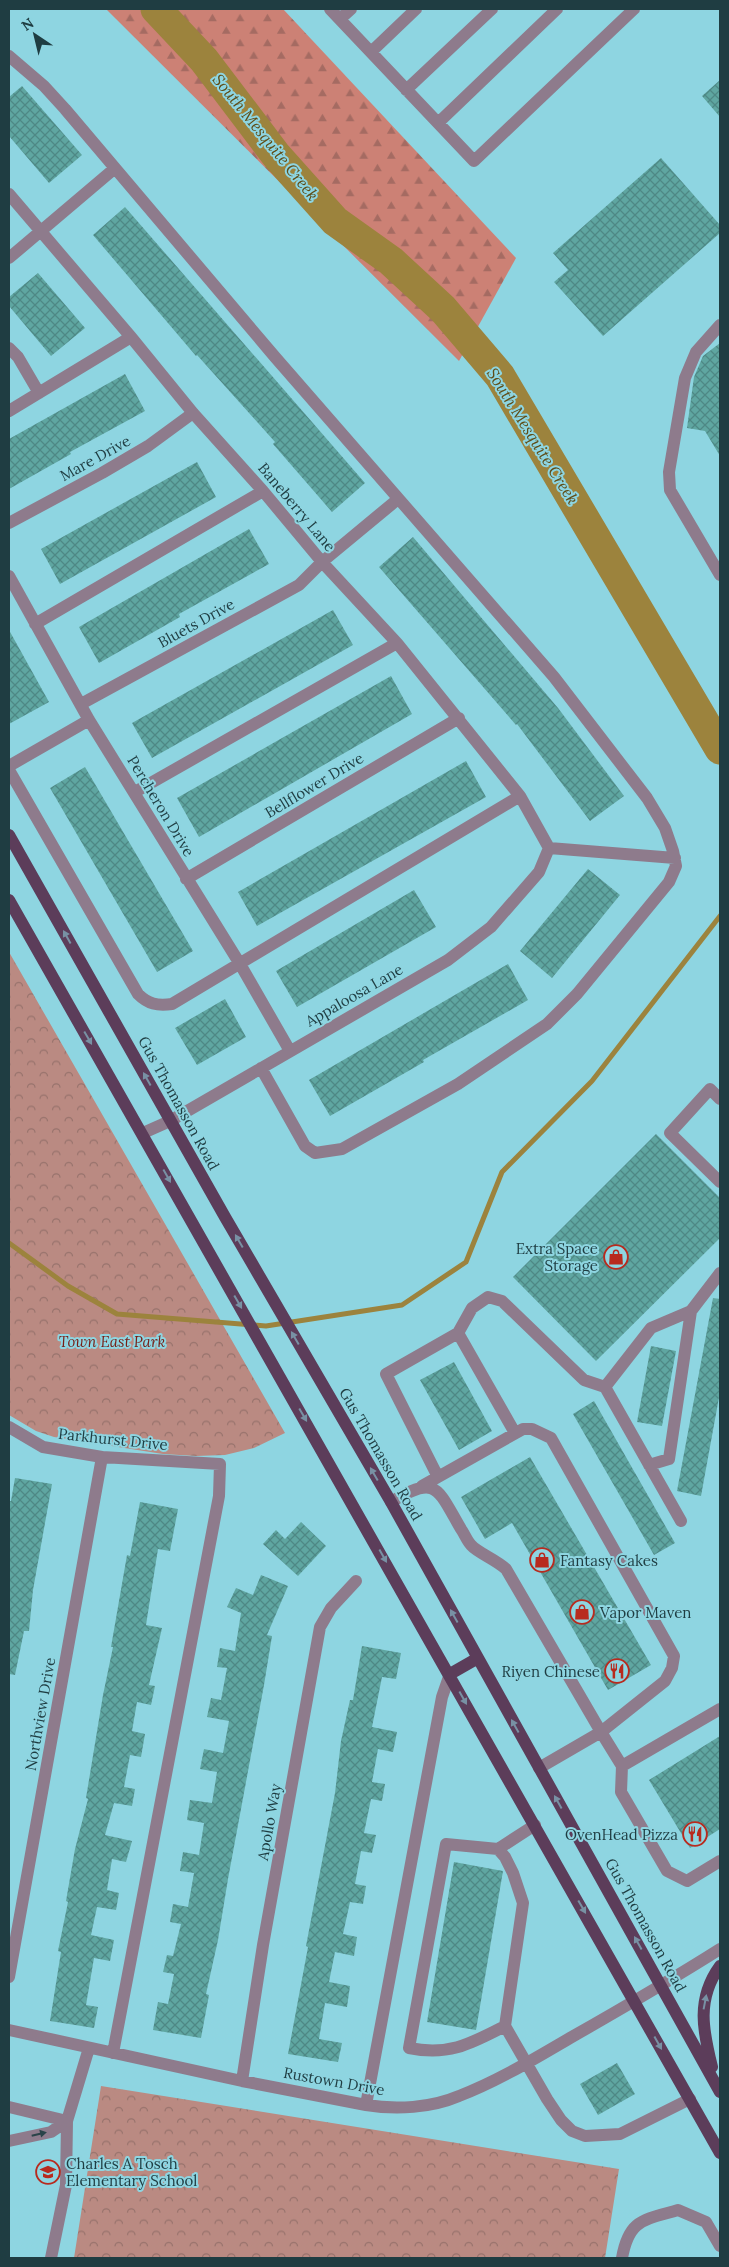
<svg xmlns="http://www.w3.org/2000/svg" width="729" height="2267" viewBox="0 0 729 2267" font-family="Lora,serif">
<defs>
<pattern id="forest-firs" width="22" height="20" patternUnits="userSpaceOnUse" patternTransform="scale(1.25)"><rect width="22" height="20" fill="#cc8175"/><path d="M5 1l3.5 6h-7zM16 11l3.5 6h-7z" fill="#a56b62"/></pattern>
<pattern id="park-crowns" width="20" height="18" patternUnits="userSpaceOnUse" patternTransform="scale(1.25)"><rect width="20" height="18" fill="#ba8a82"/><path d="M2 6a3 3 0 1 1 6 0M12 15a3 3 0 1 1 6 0" fill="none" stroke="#97726c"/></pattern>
<pattern id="building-cross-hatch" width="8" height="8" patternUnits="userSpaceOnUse" patternTransform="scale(1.25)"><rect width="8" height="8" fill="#5fa6a1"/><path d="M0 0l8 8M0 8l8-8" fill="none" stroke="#4e8885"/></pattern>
</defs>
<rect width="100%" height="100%" fill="#8ed5e1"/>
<!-- forest -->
<path fill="url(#forest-firs)" d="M106 9H283L516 258 459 361Z"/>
<!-- park -->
<path fill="url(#park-crowns)" d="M9 952 285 1433 254 1448 225 1455 196 1456 163 1454 54 1437 36 1431 9 1415Z
M101 2086 619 2169 605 2258H74Z"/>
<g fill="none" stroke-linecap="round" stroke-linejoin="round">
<!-- stream -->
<path stroke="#9c833d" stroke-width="5" d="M9 1243 68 1286 117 1314 266 1326 402 1305 466 1262 502 1172 592 1081 720 916"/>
<!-- river -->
<path stroke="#9c833d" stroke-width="31" d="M156 9 204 60 276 155 335 221 391 261 443 309 500 376 720 749"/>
</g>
<!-- building -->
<path fill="url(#building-cross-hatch)" d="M720 80V117L702 96Z
M22 86 82 155 49 183 9 136V97Z
M661 158 720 225V233L603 336 554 282 568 270 553 253Z
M125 207 365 483 332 512 273 444 275 442 197 355 196 356 93 235Z
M38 273 85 328 51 356 9 306V297Z
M720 343V456L705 431 687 428 694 377 703 356Z
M125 374 145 411 70 452 71 454 9 489V439Z
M197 462 216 497 60 584 41 549Z
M249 529 269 564 179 614 180 617 99 663 79 627Z
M413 537 558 708 624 796 590 821 517 724 516 725 379 567Z
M333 610 353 645 152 758 132 723Z
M9 630 49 702 9 724Z
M391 676 412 714 199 837 177 798Z
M466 761 486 797 257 926 238 892Z
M85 767 193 951 157 972 50 788Z
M588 869 620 895 552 978 520 951Z
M414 890 436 927 297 1007 276 971Z
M508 964 528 1000 423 1060 424 1062 330 1116 309 1080Z
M225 999 246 1037 197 1065 175 1028Z
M656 1134 720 1198V1238L596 1361 513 1277Z
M713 1298 720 1299V1392L701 1496 677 1491Z
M651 1346 676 1351 662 1426 637 1422Z
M454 1362 492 1431 459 1450 420 1380Z
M594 1401 675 1543 654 1555 573 1414Z
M530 1457 651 1665 608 1690 512 1523 485 1539 461 1497Z
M15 1478 52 1484 33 1590 29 1631H24L15 1675 9 1674V1501H11Z
M140 1502 178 1509 170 1551 158 1549 146 1625 162 1628 149 1685 155 1686 151 1705 137 1702 132 1731 145 1734 141 1757 130 1755 124 1787 135 1789 132 1806 114 1803 105 1835 132 1841 126 1862 112 1859 107 1890 119 1893 116 1910 97 1907 91 1935 114 1940 110 1961 94 1958 86 2005 98 2007 94 2028 50 2021 61 1952 58 1951 68 1902 66 1901 75 1849 88 1799 86 1798 103 1695 113 1647H111L127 1555 130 1556Z
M301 1522 326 1546 298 1576 263 1544 276 1530 285 1539Z
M261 1575 288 1586 267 1635 272 1636 264 1685 228 1879 218 1940 206 1994 209 1995 201 2038 153 2030 158 2002 168 2004 174 1974 163 1972 167 1955 173 1956 181 1924 170 1922 173 1904 188 1907 194 1873 180 1871 183 1852 199 1855 204 1823 187 1820 190 1800 212 1803 217 1772 200 1769 204 1749 223 1753 229 1721 207 1717 211 1698 221 1700 227 1668 217 1667 220 1648 235 1651 241 1613 227 1607 236 1588 253 1595Z
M362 1646 401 1653 396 1679 382 1677 372 1727 397 1732 393 1752 378 1749 372 1782 385 1784 382 1801 371 1799 364 1833 376 1835 372 1853 361 1851 355 1884 366 1886 363 1904 350 1902 343 1934 357 1937 354 1956 335 1952 329 1982 350 1986 347 2007 325 2003 319 2039 342 2043 338 2062 288 2054 308 1947 306 1946 335 1793 341 1741 350 1700H353Z
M720 1736V1829L690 1848 649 1780Z
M454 1862 503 1871 476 2030 427 2022Z
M617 2063 635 2094 598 2115 580 2084Z"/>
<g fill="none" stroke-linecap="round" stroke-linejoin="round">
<!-- minor -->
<path stroke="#8e7b8c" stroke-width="12" d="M330 9 474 161 634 9
M340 19 351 9
M371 52 416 9
M9 56 44 86 65 109 275 357 554 677 647 798 665 828 673 851 676 866 669 882 577 994 547 1024 458 1084 342 1149 315 1153 305 1146 261 1068
M406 90 492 9
M438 123 557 9
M9 194 131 337 193 413 263 491 322 562 397 643 520 796 549 848
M9 258 114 169
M720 325 696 352 685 378 669 472 670 490 720 575
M9 348 18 357 39 393
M9 411 131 337
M9 523 102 473 148 446 193 413
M9 576 89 720 240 964 290 1051
M35 624 263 491
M81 704 299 585 322 562 398 499
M9 766 89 720
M9 770 138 994C148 1004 157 1006 172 1004L520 796
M135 792 397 643
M549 848 675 858
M186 879 459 718
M720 1099 710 1089 670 1133 720 1182
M143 1133 170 1121 448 960 491 927 539 872 549 848
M458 1333 472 1308 488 1297 502 1301 584 1380 605 1387 681 1521
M605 1387 651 1328 691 1311
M9 1427 43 1447 102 1457 220 1464 219 1496 113 2053
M649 1465 669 1459 691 1311 720 1273
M438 1477 386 1374 458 1333 515 1433
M422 1486 523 1429H532L551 1438 674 1656 672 1668 665 1681 601 1732 622 1766 621 1792 667 1871 687 1881 720 1861
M391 1502C437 1474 437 1488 461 1529 464 1533 467 1541 471 1545 478 1553 495 1559 506 1569L601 1732 539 1768
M622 1766 720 1709
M498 1849 535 1825
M9 1977 102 1457
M505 2026C470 2044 449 2056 409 2048L446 1844 498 1849 505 1857 513 1873 523 1903 505 2026 547 2099 561 2120 572 2131 585 2136 620 2134 690 2099
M9 2030 242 2081 366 2105C396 2110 431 2108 459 2096 498 2081 534 2059 570 2038 621 2009 671 1980 720 1949
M242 2081 263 1945 320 1627 331 1608 356 1581
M366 2105 442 1697 450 1674
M9 2107 67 2121
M9 2141 51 2132 67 2121
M51 2258 66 2185 67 2121 89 2048
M622 2258C629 2219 644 2220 678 2210L706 2222 720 2246"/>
<!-- major -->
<path stroke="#5c3d5a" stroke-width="12" d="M9 835 225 1217 391 1502 720 2092
M9 900C248 1317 485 1735 720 2153
M450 1674 478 1658
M712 2067C703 2031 696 1999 720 1966"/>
</g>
<!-- one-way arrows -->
<defs><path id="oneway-solid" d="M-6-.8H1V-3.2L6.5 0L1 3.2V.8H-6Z" transform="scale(1.25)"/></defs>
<g fill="#7891a4">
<use href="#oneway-solid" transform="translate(67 937) rotate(-119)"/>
<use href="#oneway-solid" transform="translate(88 1038) rotate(60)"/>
<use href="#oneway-solid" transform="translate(147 1079) rotate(-119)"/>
<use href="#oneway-solid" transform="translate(167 1176) rotate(61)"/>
<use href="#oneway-solid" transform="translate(239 1241) rotate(-120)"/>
<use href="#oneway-solid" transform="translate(238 1302) rotate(60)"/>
<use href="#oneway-solid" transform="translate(295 1338) rotate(-120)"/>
<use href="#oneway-solid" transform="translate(303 1415) rotate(60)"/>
<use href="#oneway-solid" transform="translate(374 1474) rotate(-120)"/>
<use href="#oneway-solid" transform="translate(383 1556) rotate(61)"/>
<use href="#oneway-solid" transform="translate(454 1616) rotate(-119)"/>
<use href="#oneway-solid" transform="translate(463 1698) rotate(61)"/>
<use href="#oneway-solid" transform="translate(515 1726) rotate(-119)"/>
<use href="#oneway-solid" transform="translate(558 1802) rotate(-119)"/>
<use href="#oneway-solid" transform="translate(582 1907) rotate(60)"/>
<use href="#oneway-solid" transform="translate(638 1943) rotate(-119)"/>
<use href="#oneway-solid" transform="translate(705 2002) rotate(-79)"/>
<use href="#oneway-solid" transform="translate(658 2043) rotate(61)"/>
</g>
<use fill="#2a4349" href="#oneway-solid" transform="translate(39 2134) rotate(-13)"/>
<!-- icons -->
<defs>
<g id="shop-ring" transform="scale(1.25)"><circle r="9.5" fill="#8ed5e1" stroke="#b82a1e" stroke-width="1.5"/><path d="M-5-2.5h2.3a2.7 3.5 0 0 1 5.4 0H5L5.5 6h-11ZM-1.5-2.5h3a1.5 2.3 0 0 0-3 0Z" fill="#b82a1e"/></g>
<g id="restaurant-ring" transform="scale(1.25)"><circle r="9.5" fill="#8ed5e1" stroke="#b82a1e" stroke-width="1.5"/><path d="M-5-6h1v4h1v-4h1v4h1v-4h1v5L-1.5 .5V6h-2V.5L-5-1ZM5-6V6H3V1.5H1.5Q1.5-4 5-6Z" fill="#b82a1e"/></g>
<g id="school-ring" transform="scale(1.25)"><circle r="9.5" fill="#8ed5e1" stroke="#b82a1e" stroke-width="1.5"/><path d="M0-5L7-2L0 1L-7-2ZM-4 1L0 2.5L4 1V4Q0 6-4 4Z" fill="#b82a1e"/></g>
</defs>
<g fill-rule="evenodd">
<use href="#shop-ring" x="616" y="1257"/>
<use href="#shop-ring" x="542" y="1560"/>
<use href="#shop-ring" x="582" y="1612"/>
<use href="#restaurant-ring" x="617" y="1671"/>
<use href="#restaurant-ring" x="695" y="1834"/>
<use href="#school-ring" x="48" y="2172"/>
</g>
<g text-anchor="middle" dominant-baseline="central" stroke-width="4" stroke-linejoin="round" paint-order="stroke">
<!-- street labels -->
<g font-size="15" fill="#1f3d42" stroke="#8ed5e1">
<text transform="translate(95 458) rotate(-29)">Mare Drive</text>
<text transform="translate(297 507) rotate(50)">Baneberry Lane</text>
<text transform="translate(196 623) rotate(-29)">Bluets Drive</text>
<text transform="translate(314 785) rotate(-31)">Bellflower Drive</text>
<text transform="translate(161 806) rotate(59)">Percheron Drive</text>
<text transform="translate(354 995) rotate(-30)">Appaloosa Lane</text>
<text transform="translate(179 1103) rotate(61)">Gus Thomasson Road</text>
<text transform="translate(113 1439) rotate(6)">Parkhurst Drive</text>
<text transform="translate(381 1454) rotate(60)">Gus Thomasson Road</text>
<text transform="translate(40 1714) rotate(-80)">Northview Drive</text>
<text transform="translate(269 1822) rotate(-80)">Apollo Way</text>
<text transform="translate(646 1925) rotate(61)">Gus Thomasson Road</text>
<text transform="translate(334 2081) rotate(10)">Rustown Drive</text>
</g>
<!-- poi labels -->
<g font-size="15" fill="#1f3d42" stroke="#8ed5e1" text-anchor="end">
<text x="598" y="1248">Extra Space<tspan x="598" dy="17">Storage</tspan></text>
<text x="560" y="1560" text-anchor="start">Fantasy Cakes</text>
<text x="600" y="1612" text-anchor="start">Vapor Maven</text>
<text x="600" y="1671">Riyen Chinese</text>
<text x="678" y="1834">OvenHead Pizza</text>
<text x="66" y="2163" text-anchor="start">Charles A Tosch<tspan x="66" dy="17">Elementary School</tspan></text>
</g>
<!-- park labels -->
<g font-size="15" font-style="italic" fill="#771e15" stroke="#8ed5e1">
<text x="112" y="1341">Town East Park</text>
</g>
<!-- water labels -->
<g font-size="16" font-style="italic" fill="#5f4d17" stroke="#8ed5e1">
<text transform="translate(266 137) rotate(51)">South Mesquite Creek</text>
<text transform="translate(533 436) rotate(58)">South Mesquite Creek</text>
</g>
</g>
<!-- border -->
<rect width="729" height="2267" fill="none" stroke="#1f3d42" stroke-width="20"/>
<!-- north arrow -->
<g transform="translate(35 35) rotate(325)" stroke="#8ed5e1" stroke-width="4" paint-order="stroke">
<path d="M0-4L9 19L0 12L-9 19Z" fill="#1f3d42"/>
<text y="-8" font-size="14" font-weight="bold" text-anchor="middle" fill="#1f3d42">N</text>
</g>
</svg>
